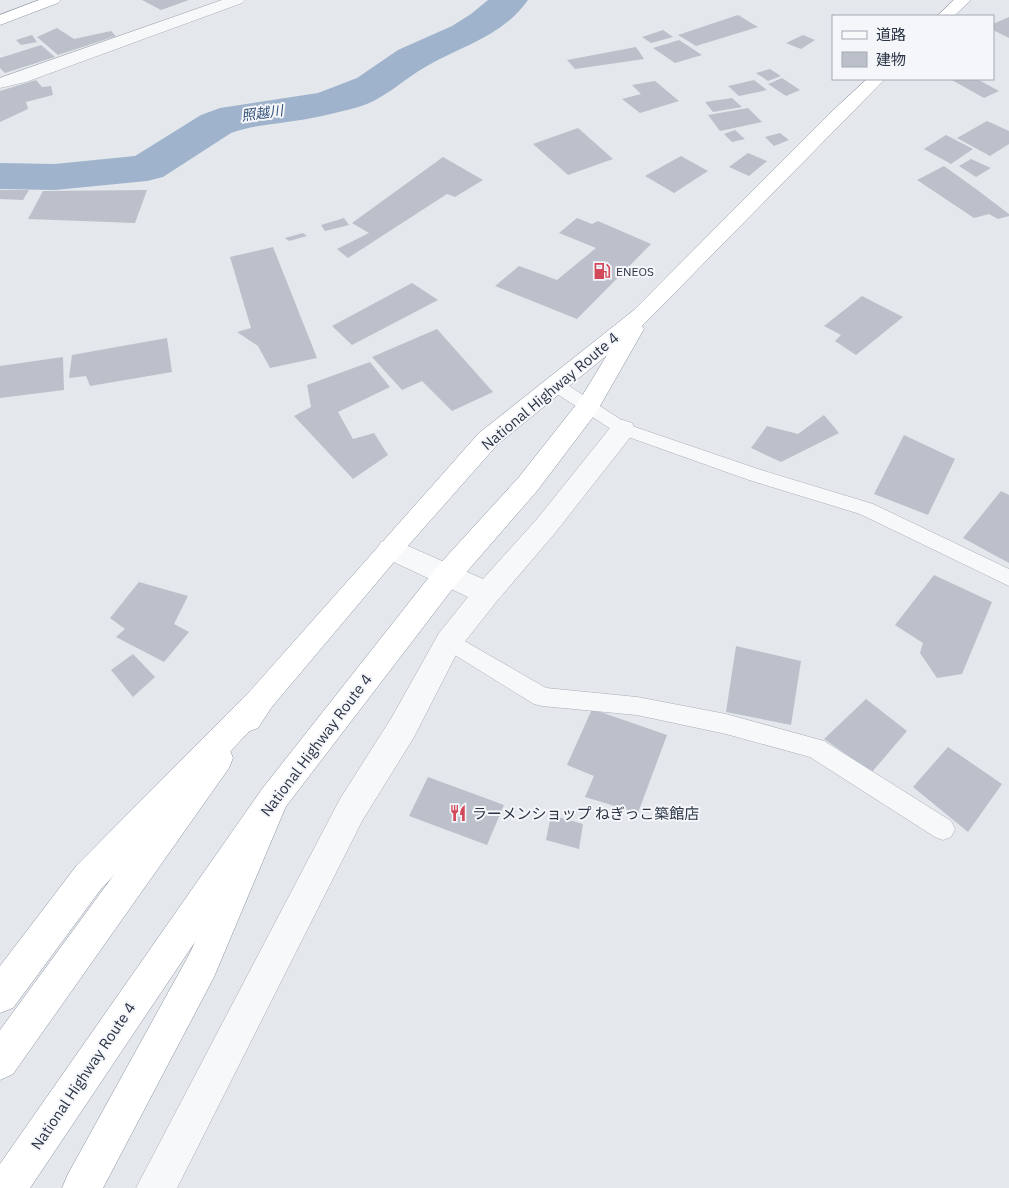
<svg xmlns="http://www.w3.org/2000/svg" width="1009" height="1188" viewBox="0 0 1009 1188" font-family="'IBM Plex Sans','Noto Sans JP',sans-serif">
<rect width="100%" height="100%" fill="#e4e7ec"/>
<g fill="none" stroke-linecap="round" stroke-linejoin="round">
<!-- river -->
<path fill="#9fb4cc" fill-rule="evenodd" d="M488 0H528C504 35 462 46 427 66 402 80 383 101 355 108 332 114 310 119 287 122 268 125 249 126 231 133L163 177 147 181 55 190 0 189V163L55 164 135 156 201 115 220 108 318 93 357 78 398 50 452 26 471 14Z"/>
</g>
<!-- building -->
<path fill="#bbc0ca" d="M142 0H189L161 10Z
M738 15 758 27 696 46 678 35Z
M1009 17V38L993 30V24Z
M57 28 74 39 111 31 116 36 58 55 37 37Z
M663 30 673 37 651 43 642 37Z
M32 35 37 42 21 45 16 40Z
M803 35 815 40 801 49 786 43Z
M679 40 702 55 675 63 653 48Z
M41 45 55 57 5 73 0 68V58Z
M636 47 644 59 575 69 567 60Z
M770 69 781 76 768 81 756 73Z
M782 78 800 90 786 96 768 84Z
M950 79H977L999 91 984 98Z
M36 80 42 87 51 86 53 95 26 102 28 109 0 122V91Z
M754 80 767 90 739 96 728 86Z
M655 81 679 101 640 113 622 99 641 94 632 85Z
M732 98 742 107 713 112 705 102Z
M748 108 762 122 720 131 708 115Z
M987 121 1009 131V144L990 156 957 138Z
M578 128 613 159 568 175 533 144Z
M735 130 745 139 732 142 724 134Z
M780 133 789 140 774 146 765 137Z
M946 135 973 149 951 164 924 149Z
M748 153 767 161 749 176 729 167Z
M681 156 708 171 674 193 645 176Z
M443 157 483 180 455 197 447 194 348 258 337 249 369 233 352 223Z
M971 159 991 168 976 177 959 166Z
M944 166 976 189 1009 214V216L998 219 989 214 974 218 917 180Z
M0 190H29L23 200 0 199Z
M147 190 135 223 28 219 43 191Z
M344 218 349 225 325 231 321 225Z
M577 218 592 224 598 221 651 244 577 319 495 286 519 266 557 280 596 248 559 233Z
M303 233 307 236 289 241 285 238Z
M273 247 317 358 270 368 258 346 237 332 251 328 230 257Z
M412 283 438 300 352 345 332 326Z
M862 296 903 317 856 355 835 341 841 335 824 326Z
M437 329 493 392 452 411 422 381 402 390 372 357Z
M167 338 172 372 90 386 86 376 69 378 72 355Z
M63 357 64 390 0 398V366Z
M370 362 390 387 338 412 353 439 374 433 388 455 353 479 294 416 311 407 307 385Z
M824 415 839 433 781 462 751 448 767 426 798 434Z
M904 435 955 459 928 515 874 494Z
M1001 491 1009 495V563L963 538Z
M934 575 992 602 962 674 937 678 920 653 923 643 895 625Z
M139 582 188 596 174 624 189 632 164 662 116 637 125 629 110 618Z
M736 646 801 661 791 725 726 712Z
M133 654 155 677 133 697 111 670Z
M866 699 907 731 872 772 824 739Z
M592 709 667 735 638 813 585 797 594 776 567 765Z
M948 747 1002 784 968 832 913 787Z
M428 777 504 805 487 845 409 816Z
M551 815 583 824 579 849 546 840Z"/>
<g fill="none" stroke-linecap="round" stroke-linejoin="round">
<!-- service casing -->
<g stroke="#a9aeb7" stroke-width="1">
<path id="service" d="M554 378 560 380 629 425 761 470 873 504 1009 569V586L860 514 749 480 617 433 548 388 546 384 548 380Z
M449 632 546 688 637 697 726 714 824 741 951 821 955 829 951 837 943 840 935 837 810 757 726 734 637 715 542 706 534 704 442 647 439 641 442 635Z"/>
</g>
<!-- minor casing -->
<g stroke="#a9aeb7" stroke-width="1">
<path id="minor" d="M222 0H245L242 3 26 82 0 88V78Z
M623 420 632 423 635 429 632 435 555 533 497 601 459 649 414 737 362 821 177 1188H136L340 799 392 717 439 633 468 597 381 556 377 549 381 542 390 539 399 542 483 579 537 519 614 423Z"/>
</g>
<!-- trunk casing -->
<g stroke="#8b94a3" stroke-width="1">
<path id="trunk" d="M954 0H971L954 16H937Z
M867 79H885L642 326 644 329 596 413 537 491 457 583 284 809 30 1188H0V1164L262 789 437 567 519 477 579 401 607 355 497 445 399 556 271 708 258 728 247 732 236 728 232 719 251 690 479 433 634 310 828 115Z
M218 744 229 748 233 758 229 768 13 1074 0 1080V1030L207 748Z"/>
</g>
<!-- motorway casing -->
<g stroke="#8b94a3" stroke-width="1">
<path id="motorway" d="M39 0H61L58 3 0 25V15Z
M261 686 271 690 276 699 271 708 101 889 13 1008 0 1013V966L77 865 251 690Z
M273 784 284 789 289 799 214 977 103 1188H62L68 1174 190 953 262 789Z"/>
</g>
<!-- service -->
<use href="#service" fill="#f7f8fa" fill-rule="evenodd"/>
<!-- minor -->
<use href="#minor" fill="#f7f8fa" fill-rule="evenodd"/>
<!-- trunk -->
<use href="#trunk" fill="#fff" fill-rule="evenodd"/>
<!-- motorway -->
<use href="#motorway" fill="#fff" fill-rule="evenodd"/>
</g>
<!-- icons -->
<defs>
<g id="fuel-bare" transform="scale(1.35)"><path d="M-5.5-6h7V0h2V4h1.3V-2.5L3-4.5l.8-.8L6-3V5H2.5V1h-1V6h-7ZM-4.2-4.7v3.2H.2V-4.7Z" fill="#d1495b" stroke="#f4f6f9" stroke-width="2.5" paint-order="stroke"/></g>
<g id="restaurant-bare" transform="scale(1.35)"><path d="M-5-6h1v4h1v-4h1v4h1v-4h1v5L-1.5 .5V6h-2V.5L-5-1ZM5-6V6H3V1.5H1.5Q1.5-4 5-6Z" fill="#d1495b" stroke="#f4f6f9" stroke-width="2.5" paint-order="stroke"/></g>
</defs>
<g fill-rule="evenodd">
<use href="#fuel-bare" x="602" y="271"/>
<use href="#restaurant-bare" x="458" y="813"/>
</g>
<g text-anchor="middle" dominant-baseline="central" stroke-width="4" stroke-linejoin="round" paint-order="stroke">
<!-- far-poi labels -->
<g font-size="12" fill="#2b3445" stroke="#f4f6f9" text-anchor="start">
<text x="616" y="271">ENEOS</text>
</g>
<!-- far-water labels -->
<g font-size="14" font-style="italic" fill="#34527a" stroke="#f4f6f9">
<text transform="translate(262 113) rotate(-8)">照越川</text>
</g>
<!-- street labels -->
<g font-size="15" fill="#2b3445" stroke="#f4f6f9">
<text transform="translate(550 391) rotate(-40)">National Highway Route 4</text>
<text transform="translate(316 745) rotate(-53)">National Highway Route 4</text>
<text transform="translate(83 1076) rotate(-56)">National Highway Route 4</text>
</g>
<!-- poi labels -->
<g font-size="15" fill="#2b3445" stroke="#f4f6f9" text-anchor="start">
<text x="472" y="813">ラーメンショップ ねぎっこ築館店</text>
</g>
</g>
<!-- legend -->
<rect x="832" y="15" width="162" height="65" fill="#f4f6f9" stroke="#a4a8b1"/>
<rect x="842" y="31" width="25" height="8" fill="#f7f8fa" stroke="#a4a8b1"/>
<text x="876" y="40" font-size="15" fill="#2b3445">道路</text>
<rect x="842" y="52" width="25" height="15" fill="#bbc0ca" stroke="#a4a8b1"/>
<text x="876" y="65" font-size="15" fill="#2b3445">建物</text>
</svg>
